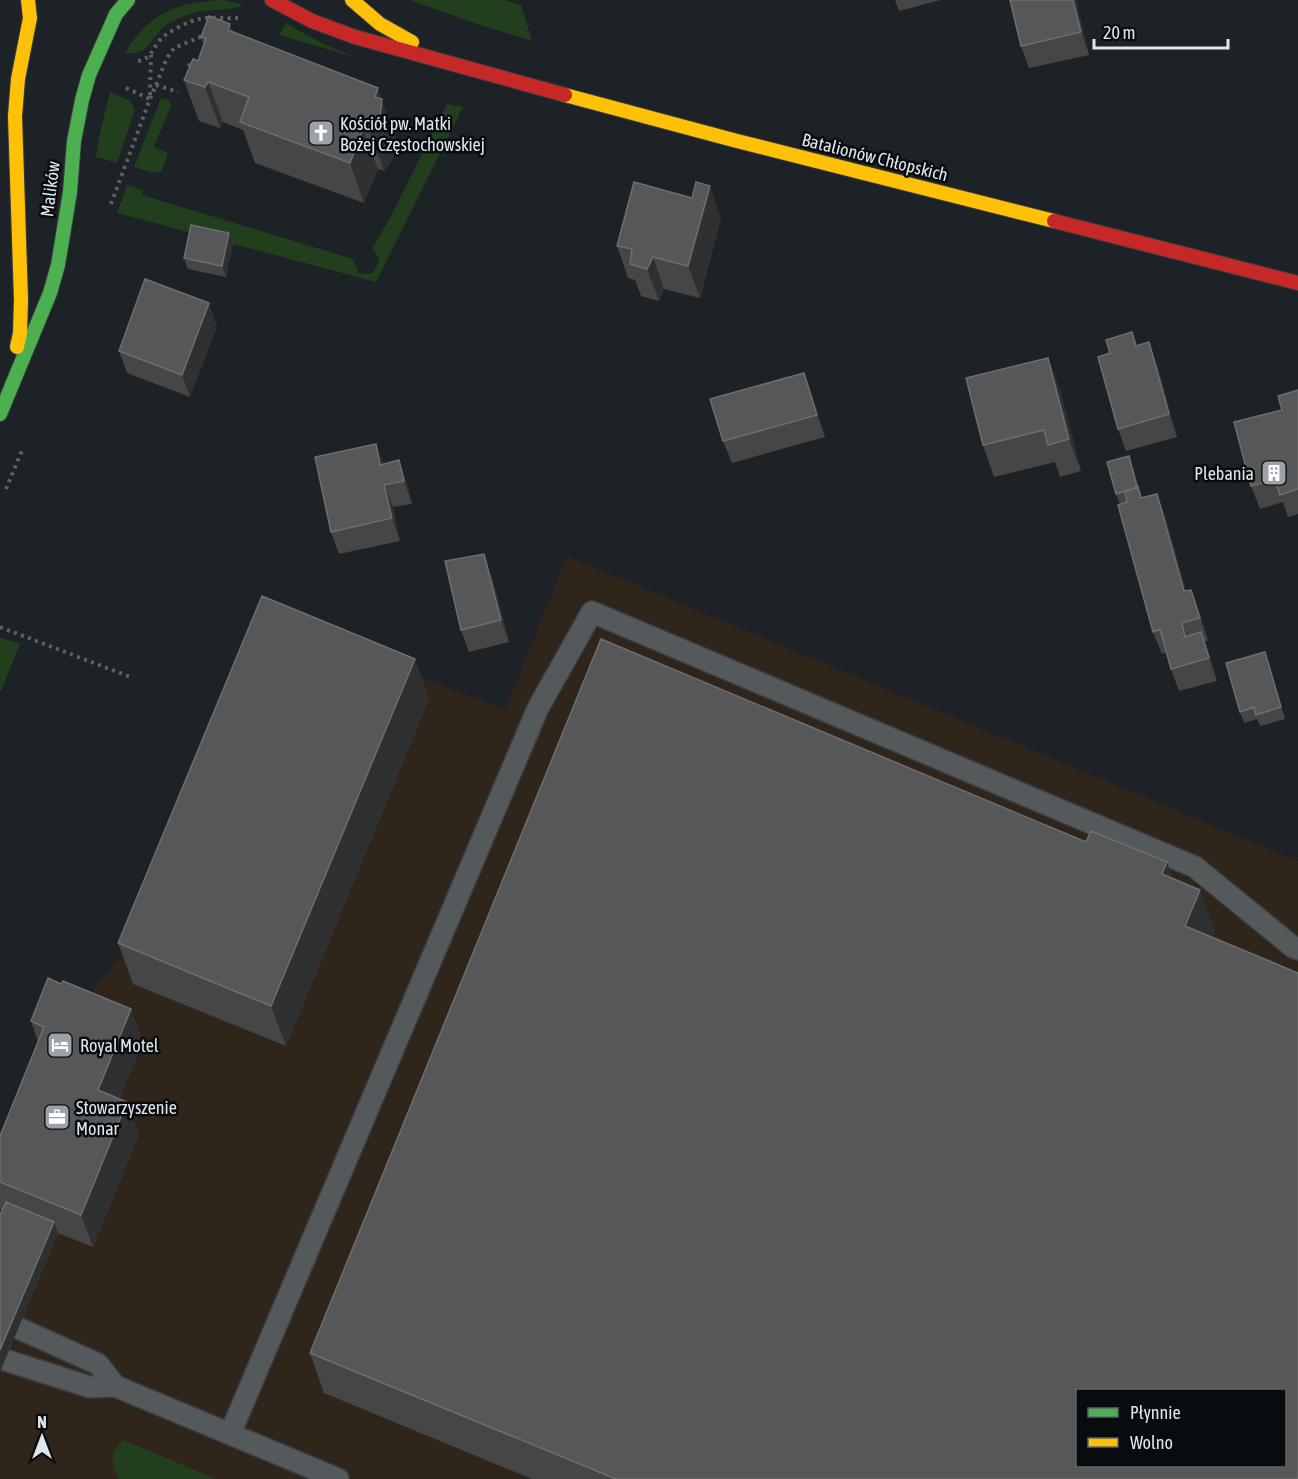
<svg xmlns="http://www.w3.org/2000/svg" width="1298" height="1479" viewBox="0 0 1298 1479" font-family="'Asap Condensed',sans-serif">
<rect width="100%" height="100%" fill="#1d2226"/>
<!-- industrial -->
<path fill="#30251b" fill-rule="evenodd" d="M567 556 1298 861V1479H0V1237L110 1122 74 1014 128 947 263 615 505 710ZM1078 1390H1284V1466H1078Z"/>
<!-- green -->
<path fill="#213e1d" d="M223 0 244 5C228 12 211 8 194 13 186 15 175 20 168 24 148 37 153 55 125 53 148 13 178 2 223 0Z
M410 0H505L521 5 532 41 477 24Z
M286 23C310 38 334 49 361 59L279 35Z
M110 92 130 101 135 110 117 163 96 157 100 133Z
M161 98 170 101 171 105 154 147 168 153 162 171 153 173 134 167Z
M447 104 463 107 376 282 117 213 127 185 143 190 142 195 353 259 359 274 373 273 380 259 373 250V247L390 218Z
M0 637 20 644 0 693Z
M123 1440 217 1479H119C111 1463 109 1453 123 1440Z"/>
<g fill="none" stroke-linecap="round" stroke-linejoin="round">
<!-- lane casing -->
<g stroke="#373c3f" stroke-width="24">
<path id="lane" d="M18 1328 98 1364 115 1386
M5 1360 90 1387 115 1386 338 1479
M230 1434 538 708 592 612 1195 867 1293 947 1298 949"/>
</g>
<!-- fast casing -->
<g stroke="#373c3f" stroke-width="16">
<path id="fast" d="M0 414 50 293 58 265 70 192 74 141 82 100 89 75 116 14 128 0"/>
</g>
<!-- slow casing -->
<g stroke="#373c3f" stroke-width="16">
<path id="slow" d="M352 0 380 24 412 42
M565 95 737 141 1054 221
M17 347 20 333 21 300 15 116 18 79 30 18 28 0"/>
</g>
<!-- jam casing -->
<g stroke="#373c3f" stroke-width="16">
<path id="jam" d="M272 0 312 21 355 37 565 95
M1054 221 1298 283"/>
</g>
<!-- path -->
<path stroke="#5e6164" stroke-width="4" stroke-dasharray="3 4.5" stroke-linecap="butt" d="M138 61C153 58 152 48 161 39 169 31 189 21 199 19 211 16 225 19 238 18
M188 66 202 56
M156 85 178 92
M126 88 150 99
M150 95 151 55
M111 204 150 99 167 58 174 48 205 35
M6 489 23 448
M0 627 133 678"/>
<!-- lane -->
<use href="#lane" stroke="#54595c" stroke-width="21"/>
<!-- fast -->
<use href="#fast" stroke="#4caf50" stroke-width="14"/>
<!-- slow -->
<use href="#slow" stroke="#ffc107" stroke-width="14"/>
<!-- jam -->
<use href="#jam" stroke="#c62828" stroke-width="14"/>
</g>
<!-- wall -->
<path fill="#464646" d="M895 0H941L899 11Z
M1010 0H1076L1089 55 1029 68 1021 46Z
M230 24 233 32 393 128 396 139 394 157 384 171 378 169 364 203 255 163 243 130 223 122 220 128 199 121 184 80 198 61 204 45 201 37Z
M721 218 700 298 664 289 659 301 641 296 635 280 628 278 617 246Z
M229 233 233 244 226 277 188 269 184 258Z
M217 326 190 397 127 373 119 351Z
M1137 346 1157 364 1177 437 1126 451 1118 429Z
M804 373 812 396 825 437 732 463 723 441Z
M1060 390 1081 471 1060 477 1055 462 994 477 983 445Z
M1298 390V514L1288 517 1283 502 1260 509 1251 486 1282 410Z
M376 444 383 464 407 483 412 504 393 507 400 541 339 554 331 532Z
M1133 468 1142 498 1157 494 1165 516 1186 591 1191 590 1199 612 1208 641H1205L1217 681 1179 691 1171 669 1167 652 1162 654 1153 632 1120 504 1116 494Z
M492 577 509 642 469 652 461 630Z
M1269 664 1285 719 1260 726 1257 719 1244 723 1240 712Z
M429 699 286 1046 133 984 118 943Z
M1086 842 1167 862 1173 879 1215 930 1212 937 1298 1479H532L324 1393 310 1353Z
M31 1021 143 1041 119 1099 139 1134 93 1247 58 1233 0 1372V1215L2 1210H0V1136L38 1042Z"/>
<!-- shaded-wall -->
<path fill="#2e3032" d="M1073 0H1076L1089 55 1081 32Z
M230 24 245 64 228 30Z
M208 82 223 122 220 128 205 87Z
M378 88 396 139 394 157 384 171 369 131 375 97Z
M363 129 378 169 364 203 350 163Z
M710 186 721 218 700 298 688 266Z
M229 233 233 244 226 277 222 266Z
M653 257 664 289 659 301 647 269Z
M209 303 217 326 190 397 182 375Z
M1149 342 1157 364 1177 437 1169 414Z
M1048 358 1060 390 1081 471 1069 439Z
M804 373 812 396 825 437 817 415Z
M376 444 384 466 388 487 380 465Z
M399 460 407 483 412 504 404 481Z
M384 485 393 507 400 541 392 518Z
M1157 494 1165 516 1192 614 1184 591Z
M484 554 492 577 509 642 501 620Z
M1191 590 1199 612 1208 641 1200 618Z
M1201 632 1210 655 1217 681 1209 658Z
M1265 652 1269 664 1285 719 1281 707Z
M415 659 429 699 286 1046 271 1006Z
M1167 862 1182 903 1162 874Z
M1200 890 1215 930 1200 967 1185 926Z
M131 1009 143 1041 110 1122 98 1090Z
M127 1102 139 1134 93 1247 81 1215Z
M54 1222 58 1233 0 1372V1350Z"/>
<!-- building -->
<path fill="#565758" stroke="#6c6e6f" stroke-width="1.5" fill-rule="evenodd" d="M1010 0H1073L1081 32 1021 46Z
M209 16 230 24 228 30 378 88 375 97 382 99 380 116 369 131 363 129 350 163 240 122 249 97 208 82 205 87 184 80 193 59 198 61 206 38 201 37Z
M634 182 692 198 696 182 710 186 688 266 653 257 647 269 630 264 632 249 617 246Z
M191 225 229 233 222 266 184 258Z
M145 279 209 303 182 375 119 351Z
M1132 332 1136 346 1149 342 1169 414 1118 429 1098 357 1110 353 1106 340Z
M1048 358 1069 439 1048 445 1044 430 983 445 966 378Z
M804 373 817 415 723 441 710 399Z
M1298 390V489L1280 495 1275 480 1251 486 1234 422 1282 410 1278 396Z
M376 444 380 465 399 460 404 481 384 485 392 518 331 532 315 457Z
M1129 456 1137 487 1116 494 1107 462Z
M1138 487 1141 498 1157 494 1184 591 1191 590 1200 618 1182 623 1185 637 1201 632 1209 658 1171 669 1160 629 1153 632 1118 505 1127 502 1125 492Z
M484 554 501 620 461 630 445 561Z
M262 596 415 659 271 1006 118 943Z
M601 639 1086 842 1091 831 1167 862 1162 874 1200 890 1185 926 1298 973V1479H616L310 1353ZM1077 1390H1284V1466H1077Z
M1265 652 1281 707 1256 715 1254 707 1240 712 1226 663Z
M48 978 61 984 63 981 131 1009 98 1090 127 1102 81 1215 0 1182V1136L44 1027 31 1021Z
M6 1202 54 1222 0 1350V1215Z"/>
<!-- icons -->
<defs>
<g id="church-square" transform="scale(1.35)"><rect x="-9" y="-9" width="18" height="18" rx="4" fill="#9ca2a7" stroke="#080c0f"/><path d="M-1.2-6h2.4v3.5h3.3v2.4h-3.3V6h-2.4V-.1h-3.3v-2.4h3.3Z" fill="#fff"/></g>
<g id="building-square" transform="scale(1.35)"><rect x="-9" y="-9" width="18" height="18" rx="4" fill="#9ca2a7" stroke="#080c0f"/><path d="M-4-6H4V6H1V3H-1V6H-4ZM-2.5-4.3h1.7v1.8h-1.7ZM.8-4.3h1.7v1.8H.8ZM-2.5-1h1.7V.8h-1.7ZM.8-1h1.7V.8H.8Z" fill="#fff"/></g>
<g id="hotel-square" transform="scale(1.35)"><rect x="-9" y="-9" width="18" height="18" rx="4" fill="#9ca2a7" stroke="#080c0f"/><path d="M-6-4.5h1.5V1H6V5H4.5V3h-9V5H-6ZM-4 0a1.8 1.8 0 1 1 3.6 0ZM.5 0V-2.5h3Q6-2.5 6 0Z" fill="#fff"/></g>
<g id="office-square" transform="scale(1.35)"><rect x="-9" y="-9" width="18" height="18" rx="4" fill="#9ca2a7" stroke="#080c0f"/><path d="M-6-3h4V-5.5h4V-3h4V5H-6ZM-1-4.5V-3h2v-1.5ZM-6 0V1H6V0Z" fill="#fff"/></g>
</defs>
<g fill-rule="evenodd">
<use href="#church-square" x="321" y="133"/>
<use href="#building-square" x="1274" y="473"/>
<use href="#hotel-square" x="60" y="1045"/>
<use href="#office-square" x="57" y="1117"/>
</g>
<g text-anchor="middle" dominant-baseline="central" stroke-width="5" stroke-linejoin="round" paint-order="stroke">
<!-- poi labels -->
<g font-size="18" fill="#e0e7ec" stroke="#080c0f" text-anchor="start">
<text x="340" y="123">Kościół pw. Matki<tspan x="340" dy="21">Bożej Częstochowskiej</tspan></text>
<text x="1254" y="473" text-anchor="end">Plebania</text>
<text x="80" y="1045">Royal Motel</text>
<text x="76" y="1107">Stowarzyszenie<tspan x="76" dy="21">Monar</tspan></text>
</g>
<!-- street labels -->
<g font-size="18" fill="#e0e7ec" stroke="#080c0f">
<text transform="translate(875 157) rotate(14)">Batalionów Chłopskich</text>
<text transform="translate(50 189) rotate(-83)">Malików</text>
</g>
</g>
<!-- legend -->
<rect x="1076" y="1389" width="210" height="78" fill="#080c0f" stroke="#5e6467" stroke-width="1.5"/>
<rect x="1088" y="1408" width="30" height="9" fill="#4caf50" stroke="#5e6467" stroke-width="1.5"/>
<text x="1130" y="1419" font-size="18" fill="#e0e7ec">Płynnie</text>
<rect x="1088" y="1438" width="30" height="9" fill="#ffc107" stroke="#5e6467" stroke-width="1.5"/>
<text x="1130" y="1449" font-size="18" fill="#e0e7ec">Wolno</text>
<!-- north arrow -->
<g transform="translate(42 1437)" stroke="#080c0f" stroke-width="4.5" paint-order="stroke">
<path d="M0-4.5L10 22L0 15L-10 22Z" fill="#e0e7ec"/>
<text y="-9" font-size="16" font-weight="bold" text-anchor="middle" fill="#e0e7ec">N</text>
</g>
<!-- scale -->
<path d="M1094 39v9h134v-9" fill="none" stroke="#e0e7ec" stroke-width="3"/>
<text x="1103" y="39" font-size="18" fill="#e0e7ec" stroke="#080c0f" stroke-width="4.5" paint-order="stroke">20 m</text>
</svg>
